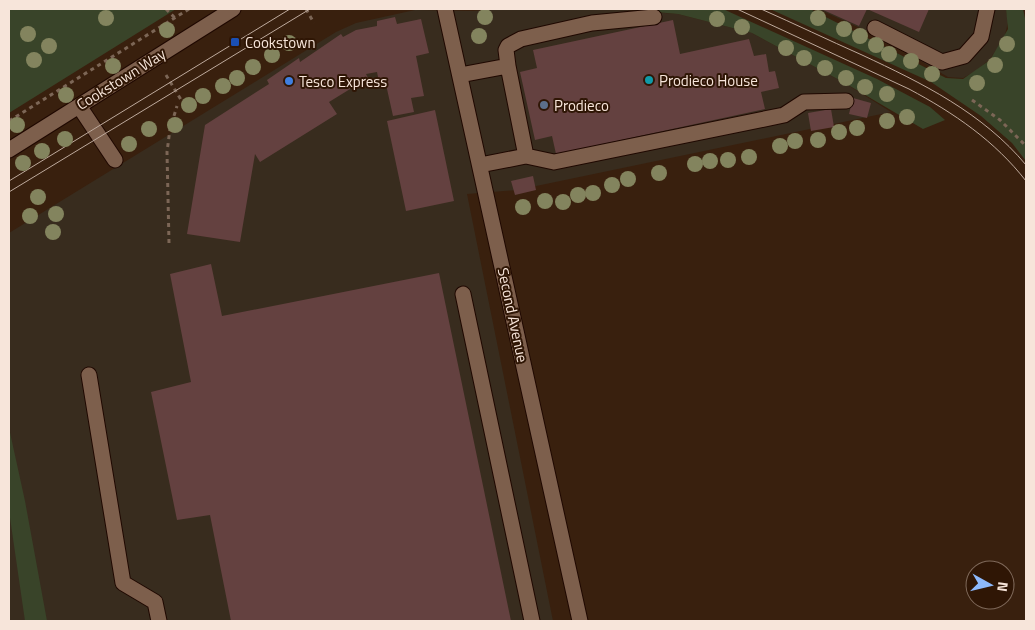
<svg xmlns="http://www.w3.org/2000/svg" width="1035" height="630" viewBox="0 0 1035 630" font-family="'Titillium Web',sans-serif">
<rect width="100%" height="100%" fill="#39200e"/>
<!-- industrial -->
<path fill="#382c1e" d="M512 9H611L678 14 752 33 843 82 891 112 517 190 467 194 553 621H9V233L336 32 356 23 415 10 472 11Z
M818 9H1006L1008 22 1004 39 990 59 976 71 963 78 948 77 880 37Z"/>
<!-- green -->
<path fill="#394429" d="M9 9H176L9 113Z
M621 9H723L877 79 930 107 945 120 923 129 843 82 752 33 678 14Z
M770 9H810L946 78 963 79 990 60 1008 29 1006 9H1023L1026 23V161L1012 143 981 116 931 82Z
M9 428 25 501 47 621H25L9 511Z"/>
<!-- building -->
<path fill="#644140" d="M821 9H929L919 32 867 9 859 26Z
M395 17 397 24 421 19 429 53 416 56 424 96 411 98 414 112 393 116 385 80 379 82 377 72 366 74 368 78 329 102 337 114 260 162 255 154 240 242 187 234 205 125 269 84 267 80 299 58 300 62 341 34 343 37 356 30 377 26V21Z
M673 20 680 54 749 39 754 56 766 54 769 72 775 71 779 88 761 92 765 109 556 154 552 136 535 140 520 72 537 68 533 50Z
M853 98 871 103 867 118 849 114Z
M831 109 834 127 811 131 808 113Z
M435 110 454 201 406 211 387 121Z
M533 176 536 190 515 195 511 181Z
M211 264 222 316 439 273 511 621H231L210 515 177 520 151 392 191 382 170 274Z"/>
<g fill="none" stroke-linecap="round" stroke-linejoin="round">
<!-- minor casing -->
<g stroke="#1f0800" stroke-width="17">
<path id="minor" d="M445 9 580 621
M875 28 942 62 964 56 981 37 987 9
M460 75 508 66
M79 106 115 160
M9 150 233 9
M526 156 508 66 506 50 508 46 521 39 592 23 654 17
M480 165 526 156 554 162 784 115 804 102 846 101
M463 294 532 621
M89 375 123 583 155 602 159 621"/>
</g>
<!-- path -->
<path stroke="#7c6656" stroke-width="3" stroke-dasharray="4 4" stroke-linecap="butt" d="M166 9 175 18
M306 9 314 23
M166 75 183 103
M972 100 1000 120 1026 146
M9 121 189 9
M169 243 167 152 170 129 177 106"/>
<!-- minor -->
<use href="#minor" stroke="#7d5f4c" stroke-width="15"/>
<!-- tram -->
<path stroke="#beaa9d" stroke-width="1" d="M737 9 909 89C954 113 995 141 1026 181
M761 9C795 24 828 40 862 55 922 83 983 113 1026 165
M9 181 290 9
M9 192 310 9"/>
</g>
<!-- trees -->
<g fill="#83845e">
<circle cx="485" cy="17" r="8"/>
<circle cx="106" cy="18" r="8"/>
<circle cx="818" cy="18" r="8"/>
<circle cx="717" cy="19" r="8"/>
<circle cx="742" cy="27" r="8"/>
<circle cx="844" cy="29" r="8"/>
<circle cx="167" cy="30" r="8"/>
<circle cx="28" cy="34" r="8"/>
<circle cx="479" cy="36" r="8"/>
<circle cx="860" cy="36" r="8"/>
<circle cx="289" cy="43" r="8"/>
<circle cx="1007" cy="44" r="8"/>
<circle cx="876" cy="45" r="8"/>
<circle cx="49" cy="46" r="8"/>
<circle cx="786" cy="48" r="8"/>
<circle cx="889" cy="54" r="8"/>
<circle cx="272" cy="55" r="8"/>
<circle cx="804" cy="58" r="8"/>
<circle cx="34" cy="60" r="8"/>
<circle cx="911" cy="61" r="8"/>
<circle cx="995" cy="65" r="8"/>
<circle cx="113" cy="66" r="8"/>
<circle cx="253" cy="67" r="8"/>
<circle cx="825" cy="68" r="8"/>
<circle cx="932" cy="74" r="8"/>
<circle cx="237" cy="78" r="8"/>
<circle cx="846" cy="78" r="8"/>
<circle cx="977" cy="83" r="8"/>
<circle cx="223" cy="86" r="8"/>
<circle cx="865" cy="87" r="8"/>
<circle cx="887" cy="94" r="8"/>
<circle cx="66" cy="95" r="8"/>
<circle cx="203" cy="96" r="8"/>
<circle cx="189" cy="105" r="8"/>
<circle cx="907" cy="117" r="8"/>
<circle cx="887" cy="121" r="8"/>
<circle cx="17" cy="125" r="8"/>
<circle cx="175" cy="125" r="8"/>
<circle cx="857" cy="128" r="8"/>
<circle cx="149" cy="129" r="8"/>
<circle cx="839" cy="132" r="8"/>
<circle cx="65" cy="139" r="8"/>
<circle cx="818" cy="140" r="8"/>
<circle cx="795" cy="141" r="8"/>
<circle cx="129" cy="144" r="8"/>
<circle cx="780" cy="146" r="8"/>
<circle cx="42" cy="151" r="8"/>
<circle cx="749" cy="157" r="8"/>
<circle cx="728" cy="160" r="8"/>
<circle cx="710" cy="161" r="8"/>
<circle cx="23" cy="163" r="8"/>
<circle cx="695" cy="164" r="8"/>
<circle cx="659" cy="173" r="8"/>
<circle cx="628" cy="179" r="8"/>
<circle cx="612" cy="185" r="8"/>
<circle cx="593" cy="193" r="8"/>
<circle cx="578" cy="195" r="8"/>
<circle cx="38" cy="197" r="8"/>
<circle cx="545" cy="201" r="8"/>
<circle cx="563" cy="202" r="8"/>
<circle cx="523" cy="207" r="8"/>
<circle cx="56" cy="214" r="8"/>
<circle cx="30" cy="216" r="8"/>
<circle cx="53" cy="232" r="8"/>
</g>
<!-- markers -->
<rect fill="#1a4fb4" stroke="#2f1605" stroke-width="2" x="230" y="37" width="10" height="10" rx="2.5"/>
<circle fill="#0f9aa8" stroke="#2f1605" stroke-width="2" cx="649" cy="80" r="5"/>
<circle fill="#3f7fe0" stroke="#2f1605" stroke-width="2" cx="289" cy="81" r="5"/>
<circle fill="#5c6f8a" stroke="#2f1605" stroke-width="2" cx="544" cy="105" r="5"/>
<g text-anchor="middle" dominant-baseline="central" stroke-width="4" stroke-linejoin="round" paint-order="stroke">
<!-- poi labels -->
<g font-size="15" fill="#f7e5da" stroke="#2f1605" text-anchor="start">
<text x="245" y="42">Cookstown</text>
<text x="659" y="80">Prodieco House</text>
<text x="299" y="81">Tesco Express</text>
<text x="554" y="105">Prodieco</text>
</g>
<!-- street labels -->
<g font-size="15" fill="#f7e5da" stroke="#2f1605">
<text transform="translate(121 79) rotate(-32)">Cookstown Way</text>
<text transform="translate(513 315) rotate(78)">Second Avenue</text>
</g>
</g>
<!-- border -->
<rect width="1035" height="630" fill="none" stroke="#f7e5da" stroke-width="20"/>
<!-- north arrow -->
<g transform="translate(990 585) rotate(98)"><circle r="24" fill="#2f1605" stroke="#7f695a"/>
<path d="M0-4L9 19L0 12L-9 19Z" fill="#8db9fc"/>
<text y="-8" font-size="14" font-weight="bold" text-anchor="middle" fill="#f7e5da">N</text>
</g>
</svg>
